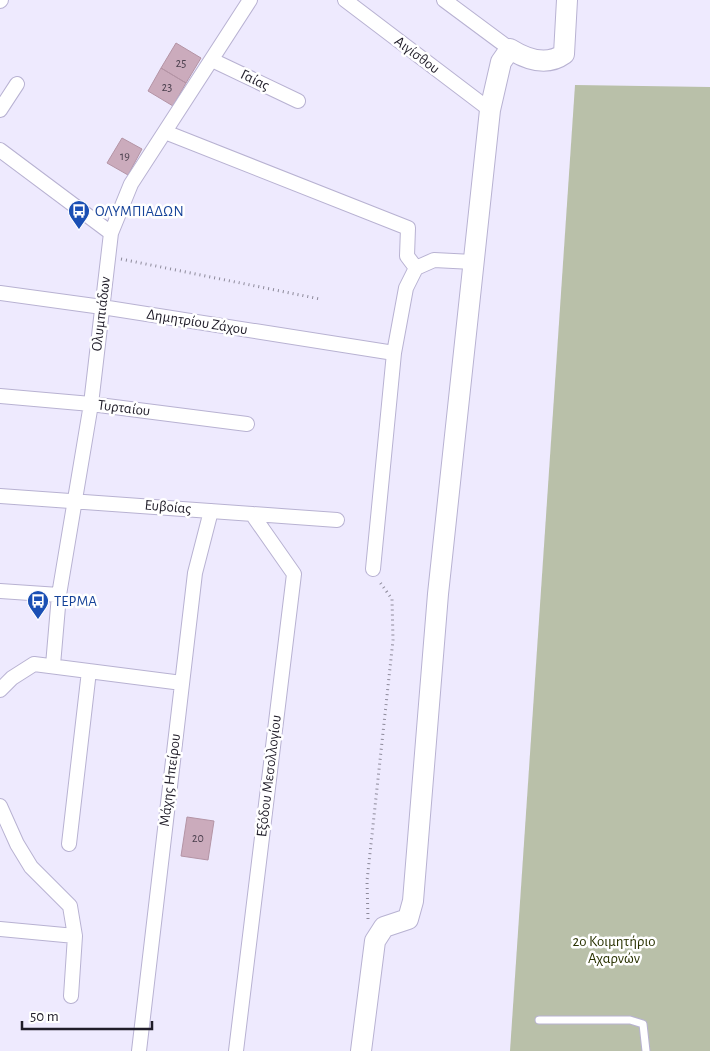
<svg xmlns="http://www.w3.org/2000/svg" width="710" height="1051" viewBox="0 0 710 1051" font-family="'Alegreya Sans',sans-serif">
<rect width="100%" height="100%" fill="#eeeafe"/>
<!-- green -->
<path fill="#b9c0a9" d="M575 85 710 87V1051H510Z"/>
<!-- building -->
<path fill="#cbabbc" stroke="#b494a5" d="M176 43 201 58 186 83 161 68Z
M161 68 186 83 173 106 148 91Z
M122 138 142 149 128 175 107 163Z
M187 817 214 821 208 860 181 856Z"/>
<g fill="none" stroke-linecap="round" stroke-linejoin="round">
<!-- lane casing -->
<g stroke="#b8b2d2" stroke-width="9">
<path id="lane" d="M539 1020H630L643 1024 646 1051"/>
</g>
<!-- street casing -->
<g stroke="#b8b2d2" stroke-width="16">
<path id="street" d="M345 0 490 110
M444 0 510 49
M0 1 1 0
M212 60 298 101
M0 110 17 84
M165 132 408 228 407 256 416 268
M0 150 111 233
M0 293 102 307 394 353
M0 396 91 404 247 424
M0 496 337 520
M373 569 394 353 406 288 416 268 434 260 473 262
M0 591 59 595
M53 665 59 595 91 404 111 233 131 184 250 0
M0 690 12 678 34 664 182 683
M0 806 17 844 31 867 70 906 75 936 71 996
M69 844 89 671
M0 929 75 936
M139 1051 195 573 211 511
M236 1051 294 574 252 514"/>
</g>
<!-- secondary casing -->
<g stroke="#b8b2d2" stroke-width="22">
<path id="secondary" d="M361 1051 375 941 384 927 408 919 413 901 438 594 490 110 501 62 510 49C526 59 546 67 564 54L567 0"/>
</g>
<!-- path -->
<path stroke="#8d8a9a" stroke-width="3" stroke-dasharray="1 4" stroke-linecap="butt" d="M121 259 320 299
M368 919 367 881 393 640 392 599 379 581"/>
<!-- lane -->
<use href="#lane" stroke="#fff" stroke-width="7"/>
<!-- street -->
<use href="#street" stroke="#fff" stroke-width="14"/>
<!-- secondary -->
<use href="#secondary" stroke="#fff" stroke-width="20"/>
</g>
<!-- icons -->
<defs>
<g id="bus-pin" transform="scale(1.125)"><path d="M0 17L-7.5 6A9.5 9.5 0 1 1 7.5 6Z" fill="#1a4fb4" stroke="#fff"/><path d="M-5-6H5V4H4V6H2V4H-2V6H-4V4H-5ZM-3.5-4V0h7V-4ZM-3.5 1.2v1.5H-2V1.2ZM2 1.2v1.5H3.5V1.2Z" fill="#fff"/></g>
</defs>
<g fill-rule="evenodd">
<use href="#bus-pin" x="79" y="211"/>
<use href="#bus-pin" x="38" y="601"/>
</g>
<g text-anchor="middle" dominant-baseline="central" stroke-width="5" stroke-linejoin="round" paint-order="stroke">
<!-- number labels -->
<g font-size="12" fill="#4b404e">
<text x="181" y="63">25</text>
<text x="167" y="87">23</text>
<text x="125" y="156">19</text>
<text x="198" y="838">20</text>
</g>
<!-- street labels -->
<g font-size="15" fill="#201d29" stroke="#fff">
<text transform="translate(417 55) rotate(37)">Αιγίσθου</text>
<text transform="translate(255 80) rotate(26)">Γαίας</text>
<text transform="translate(101 314) rotate(-83)">Ολυμπιάδων</text>
<text transform="translate(197 322) rotate(9)">Δημητρίου Ζάχου</text>
<text transform="translate(124 408) rotate(7)">Τυρταίου</text>
<text transform="translate(168 507) rotate(5)">Ευβοίας</text>
<text transform="translate(269 776) rotate(-83)">Εξόδου Μεσολλογίου</text>
<text transform="translate(170 780) rotate(-83)">Μάχης Ηπείρου</text>
</g>
<!-- transit labels -->
<g font-size="15" fill="#164399" stroke="#fff" text-anchor="start">
<text x="95" y="211">ΟΛΥΜΠΙΑΔΩΝ</text>
<text x="54" y="601">ΤΕΡΜΑ</text>
</g>
<!-- park labels -->
<g font-size="15" fill="#293200" stroke="#fff">
<text x="614" y="941">2ο Κοιμητήριο<tspan x="614" dy="17">Αχαρνών</tspan></text>
</g>
</g>
<!-- scale -->
<path d="M22 1021v8h130v-8" fill="none" stroke="#201d29" stroke-width="2.5"/>
<text x="30" y="1021" font-size="15" fill="#201d29" stroke="#ffffff" stroke-width="4" paint-order="stroke">50 m</text>
</svg>
